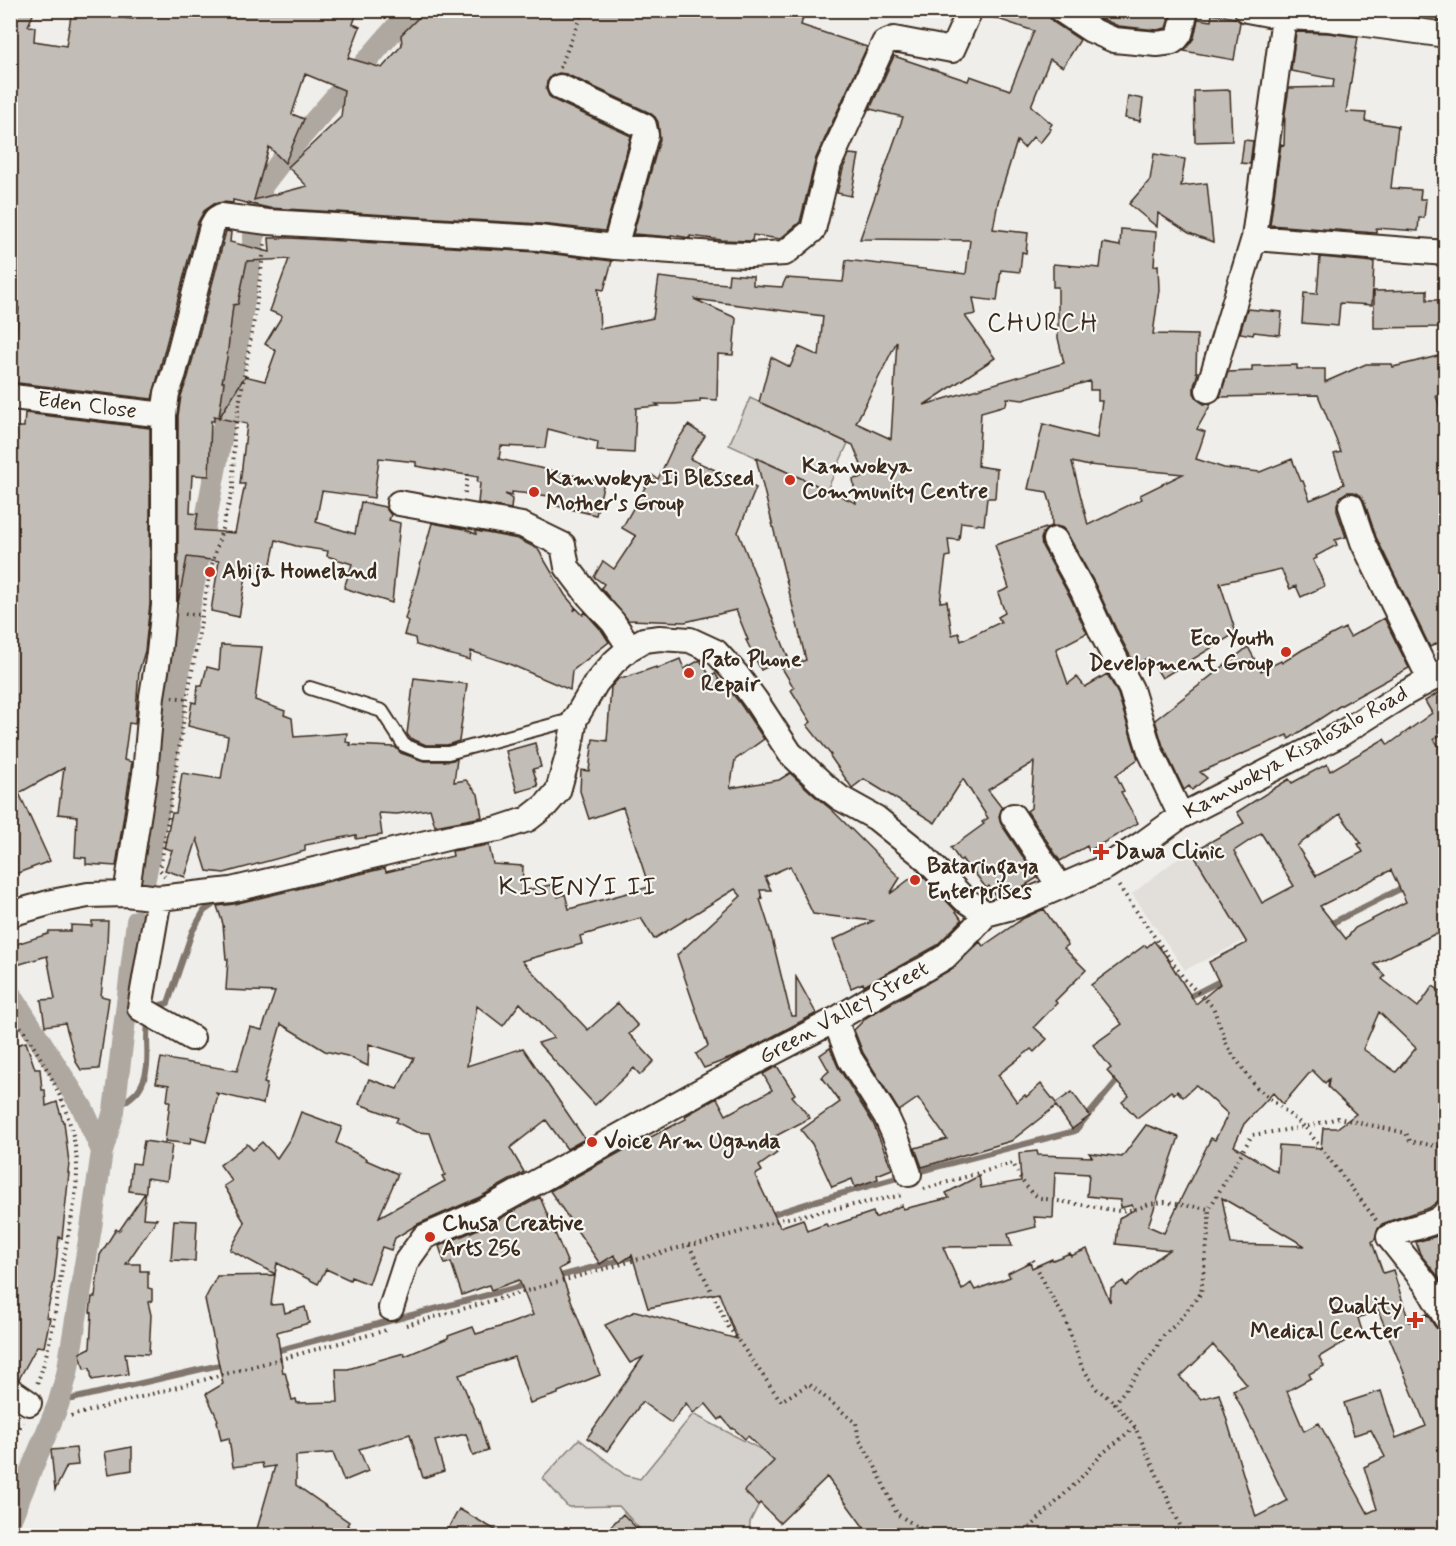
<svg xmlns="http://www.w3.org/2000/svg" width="1456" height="1546" viewBox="0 0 1456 1546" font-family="Mynerve,sans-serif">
<rect width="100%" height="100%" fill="#efeeea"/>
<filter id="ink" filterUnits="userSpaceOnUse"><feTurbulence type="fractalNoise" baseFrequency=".0167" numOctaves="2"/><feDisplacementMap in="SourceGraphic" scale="12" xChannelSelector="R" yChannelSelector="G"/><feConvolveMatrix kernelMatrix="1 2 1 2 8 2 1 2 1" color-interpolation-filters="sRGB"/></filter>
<g filter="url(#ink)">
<!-- built -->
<path fill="#e2dfdb" d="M1192 852 1245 940 1185 970 1132 894 1178 858Z"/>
<!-- green -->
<path fill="#d4d1cc" stroke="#887e75" stroke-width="1.5" d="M750 398 848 443 827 490 729 445Z
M693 1414 781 1460 750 1522 749 1535H645L619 1506 568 1507 543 1478 579 1439 625 1475 640 1479Z"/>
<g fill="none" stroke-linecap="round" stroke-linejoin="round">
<!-- stream -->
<path stroke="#81766d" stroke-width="6" d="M1326 926 1406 886
M1185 999 1224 979
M154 1007 168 1003 192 932 204 911 214 904
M114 1111C121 1103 133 1098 139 1089 154 1067 143 1040 149 1019
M913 1173 1075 1131 1121 1076
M767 1216 815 1201 904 1176
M553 1278 639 1255
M272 1352 529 1284
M58 1405 63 1401 224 1364"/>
<!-- canal -->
<path stroke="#afa8a1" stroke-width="22" d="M143 888 160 803 184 636 228 402 262 186 292 147 411 10
M10 993 82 1107 102 1151
M10 1521 58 1405 67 1374 91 1228 102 1151 114 1111 137 921"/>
</g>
<!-- building -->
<path fill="#c2bdb7" stroke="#3b2a1e" stroke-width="1.5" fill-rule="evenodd" d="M17 10H35L28 26 35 27 34 41 66 46 72 10H99L98 16 133 19V10H358L353 24 360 27 348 58 382 68 402 45 401 35 426 10H805L801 25 867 47 816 158 800 222 780 239 753 235 752 241H750L722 240 690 236V238L671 235V237L633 234 660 139 658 122 655 117 650 113 566 74 559 73 551 76 547 82 546 89 549 96 554 100 631 136 605 231 540 224 269 208 233 200V203L223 202 214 204 204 211 198 222 152 399 18 383 12 381 19 308H14L12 289H10V58L14 18ZM305 74 344 90 341 117 288 167 307 186 254 200 269 147 285 163 304 119 292 114Z
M984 10H1047L1049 17 1053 22 1080 40 1063 67 1050 59 1031 106 1052 124 1049 128 1051 129 1040 143 1033 137 1024 148 1017 141 998 202 993 229 1028 233 1026 253 1022 252 1020 272 1001 270 997 301 973 298 976 314 965 316 995 358 924 405 1064 363 1058 338V287H1053V264L1100 268 1103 243 1120 246 1121 229 1156 232 1154 266 1158 265 1159 290 1153 334 1197 335 1196 372H1198L1194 386V393L1198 400 1204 404H1211L1197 429 1205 432 1196 459 1224 468 1260 472 1292 459 1301 481H1303L1310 500 1330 492 1344 484 1334 454 1341 452 1318 395 1220 397 1228 372 1252 371V366L1297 365V369H1325V382L1366 364H1392L1393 367 1446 354V393L1436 396 1446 423V639L1430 647 1376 537 1364 501 1361 496 1354 492H1347L1341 496 1337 504V511L1346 537 1335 540 1337 545 1316 556 1317 558 1313 560 1325 586 1301 597 1296 586 1290 589 1281 569 1220 583 1236 633 1162 678 1149 657 1135 665 1116 629 1095 584 1067 533 1063 528 1056 526 1048 528 1043 533 1041 539 1042 546 1070 597 1087 633 1056 649 1068 684 1077 677 1085 687 1107 674 1118 694 1138 759 1116 775 1124 791 1121 792 1138 823 1089 851 1087 846 1060 861 1027 811 1031 808 1034 762 988 790 1002 808 999 816 1001 824 1037 878 1027 884 1028 885 1014 891 1012 888 996 897 989 886 986 888 974 872 972 873 962 859 960 861 951 848 984 824 982 822 988 818 963 779 935 823 864 779 852 788 830 756 831 755 807 725 811 722 791 690 794 688 782 668 806 660 756 458 856 503 853 479 866 477 853 445 759 402 771 357 790 367 799 347 819 356 823 316 694 299 736 318 733 355 718 354 717 400 700 399V402L674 404H656L659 406 636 408 634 453 597 451 598 442 548 429 545 448 501 446 499 459 604 482 596 515 548 504 550 496 512 492V496L505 494 512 499 511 509 478 503 480 483 477 482 478 477 416 466V462L379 458 374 498 322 491 316 522 355 534 361 502 385 507 391 515 389 520 400 523 392 603 344 588 352 564 327 556 328 551 296 546 276 540 269 573 247 570 239 617 211 611 219 561 187 557 178 604V416L181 396 188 377 226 231 231 232 230 242 270 252 269 238H290L538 252 612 261 604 290 598 289 600 329 653 318 659 277 701 282 728 284 729 274 753 276V285L782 287 786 278 843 282 846 260 966 274 970 240 860 239 903 117 870 109 894 56 968 81 970 76 1010 90 1034 31 983 14ZM289 259 270 311 282 316 265 344 276 351 265 381 245 376 219 418 247 424 240 484H245L235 533 195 530 198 514 190 513 192 475 209 476 211 421H214V416L219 417 224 382H222L227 358 233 305 238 304 247 261ZM897 341 891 439 856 423ZM1090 381V390H1098V401H1102L1097 438 1043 424 1028 489 1047 492 1051 505 1052 526 995 545 1009 588 998 593 1005 613 998 617 1001 622 961 641 959 633 952 635 947 601 940 602 946 557 950 556 948 539 959 540 961 522 984 525 987 498H995L997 469 978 466 981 412 1006 405 1007 398 1023 400ZM1072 462 1089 466V465L1183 474 1140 495 1142 499 1088 525Z
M1087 10H1169V15H1170L1166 28 1157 30 1118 26 1098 17Z
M1212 14 1236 18 1240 22 1234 60 1184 51 1194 38 1198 19 1211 21Z
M1296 32 1328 33 1358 37 1346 112 1366 113 1365 121 1398 126 1391 188 1421 190 1420 199H1426L1424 218H1419L1418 231 1376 228V233L1270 225 1281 144 1284 145 1285 113 1289 88 1333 87 1334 79 1291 71Z
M1230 90 1232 141 1195 142 1194 91Z
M1128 96 1143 99 1140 121 1125 118Z
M1244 140 1253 141 1250 164 1241 163Z
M849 154 859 155 851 196 837 193 843 169Z
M1154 154 1185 159 1181 186 1207 183 1213 242 1189 233 1158 213 1157 227 1129 204 1150 180Z
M1320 257 1374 262 1372 305 1340 303 1338 326 1302 323 1304 293 1317 294Z
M1427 290V300H1440V327L1374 328V291Z
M1247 309 1282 312 1280 335 1254 332 1253 335 1240 333Z
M25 413 150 428V604L145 651 139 671 135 724 129 723 124 760 132 762 116 866 86 864V858L75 857 77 816 58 814 64 768 19 793 50 861 10 876V647H15V605L10 606V427H24Z
M688 425 705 436 690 459 756 488 738 532 788 657 761 670 746 640H748L736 610 685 622 628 620 601 588 604 584 594 577 603 561 614 569 636 536 622 528 652 475 658 479 673 447Z
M432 523 464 529 476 534V531L518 539 538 549 565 595 575 607 574 611 576 608 583 615 585 612 602 631 609 642 572 671 570 690 507 663 471 651 470 660 416 645 415 638 404 635 408 621 405 619Z
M1384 618 1409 668 1338 707 1289 739 1287 735 1200 772 1207 778 1192 790 1189 786 1184 790 1163 746 1155 720 1248 647 1261 671 1281 661 1282 663 1302 650 1345 628 1350 637Z
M221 645 262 647 255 700 285 711 284 715 292 718 294 737 347 733 346 742 351 743 350 745 395 747 401 753 424 761H448L457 759 454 782 466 780 478 794 482 817 435 826 430 809 397 814 379 813 382 835 356 839V835L305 845V851L224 873 207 871 197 839 185 877 165 870 172 850 164 848 172 813H176L182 773 221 779 228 736 188 726 192 702 196 703 198 685 202 686 207 667 219 670Z
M680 659 684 669 700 660 710 676 715 673 724 688 727 687 739 702 764 739 735 760 730 788 779 780 790 773 816 797 832 810 900 878 890 894 919 872 955 910 962 920 936 946 864 986 863 983 851 988 833 940 873 921 813 914 790 866 765 877 771 890H760L762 899H760L770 930 791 1016H796V977L816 1013 815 1014 817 1013 736 1056 704 1068 696 1054 708 1046 677 955 741 896 735 889 654 939 641 918 580 936 582 944 522 961 588 1030 618 1003 638 1026 629 1034 654 1061 640 1075 634 1068 595 1105 538 1043 554 1038 520 1003 503 1026 477 1006 467 1066 523 1048 585 1139 567 1149 546 1120 510 1148 524 1172 480 1197 418 1224 395 1238 391 1250 382 1247 369 1284 351 1277 350 1280 326 1269 318 1284 277 1263 275 1274 230 1250 245 1223 237 1210 238 1209 224 1186 232 1181 220 1165 247 1144 253 1150 262 1142 277 1158 292 1136 301 1112 342 1127 336 1143 367 1159 366 1160 398 1174 379 1217 445 1181 442 1176 445 1175 430 1133 416 1132 396 1122 398 1118 359 1104 369 1079 397 1089 414 1058 369 1044 368 1066 347 1056 325 1051 281 1024 264 1083 267 1084 263 1104 216 1093 218 1095 206 1142 191 1138 190 1144 165 1141 170 1101H167L169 1085 156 1083 161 1058 237 1071 250 1027 262 1030 275 992 226 990 228 959H226L223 924 217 906 234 904 385 868 386 872 453 856 452 851 489 845 493 864 523 866 522 891 555 884 558 897 565 894 569 909 649 887 623 807 589 819 580 791 581 770 589 771 593 739 607 741 611 687 619 678H624L656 667V669Z
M414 678 467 684 459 741 447 745H426L410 738 407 734Z
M1446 688V733L1445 732 1434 739 1446 757V943L1435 934 1374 964 1385 976 1382 979 1418 1007 1433 986 1446 995 1445 1198 1441 1199 1429 1208 1398 1218 1382 1224 1377 1230 1375 1239 1372 1242 1383 1273 1393 1270 1409 1322 1427 1314 1434 1325 1438 1330 1446 1332V1536H870L827 1477 780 1523 760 1503 758 1505 744 1491 774 1461 748 1436 745 1439 733 1428 732 1429 722 1417 719 1420 706 1404 693 1413 686 1403 671 1423 642 1402 607 1451 587 1438 643 1357 630 1363 605 1325 636 1311 737 1339 719 1293 648 1308 632 1255 620 1263 614 1255 600 1264 550 1191 644 1139 645 1140 686 1119 685 1116 717 1098 726 1115 772 1090 763 1074 777 1066 795 1094 792 1096 810 1118 768 1140 777 1153 759 1166 762 1171 755 1175 780 1227 803 1219 807 1231 826 1224 828 1227 873 1212 875 1218 902 1205 903 1209 949 1198 946 1193 979 1176 981 1188 1021 1181 1019 1153 1037 1151 1038 1155 1092 1157 1089 1153 1122 1157 1146 1125 1179 1137 1148 1226 1164 1233 1211 1138 1215 1140 1228 1114 1196 1085 1183 1097 1177 1091 1174 1094 1171 1091 1137 1118 1122 1102 1129 1096 1107 1071 1111 1068 1093 1045 1122 1024 1091 985 1145 945 1147 947 1154 941 1165 955 1196 1004 1220 984 1209 962 1247 943 1192 852 1244 823 1237 812 1289 779 1292 783 1327 764 1330 771 1384 739 1388 745 1432 713 1425 701ZM1340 814 1361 843 1358 844 1363 852 1316 876 1297 846ZM1261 833 1294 886 1262 903 1234 851ZM1391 870 1406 902 1355 928 1346 939 1320 906ZM1379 1012 1416 1048 1396 1072 1363 1049ZM1312 1070 1325 1083 1329 1079 1328 1087 1356 1114 1337 1128H1323L1321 1148 1279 1145 1277 1172 1234 1146 1244 1124 1273 1093 1283 1104ZM1055 1172 1089 1174 1087 1196 1105 1198V1199L1121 1200 1120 1208 1132 1205 1134 1210 1119 1218 1116 1244 1170 1250 1156 1259 1126 1286 1123 1281 1111 1289 1110 1302 1087 1249 1071 1256 1070 1253 1053 1260 1052 1259 1032 1268 1030 1262 1008 1273 1010 1277 975 1290 971 1283 962 1290 943 1247 1012 1246 1008 1234 1036 1227 1034 1217 1053 1218ZM1222 1198 1305 1246 1231 1244ZM1378 1310 1426 1426 1396 1438 1381 1391 1344 1403 1354 1435 1371 1430 1385 1457 1364 1467 1377 1509 1368 1513 1319 1423 1304 1431 1287 1391 1311 1378 1309 1374 1324 1366 1319 1357 1362 1331 1358 1318ZM1213 1345 1247 1385 1233 1390 1287 1501 1256 1517 1219 1394 1201 1399 1180 1377Z
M535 743 541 767 533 769 538 786 517 792 506 751Z
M1044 909 1068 945 1064 948 1086 970 1055 1001 1057 1003 1034 1027 1047 1039 1034 1052 1031 1049 998 1075 1017 1102 1025 1095 1026 1097 1041 1084 1056 1103 1072 1092 1090 1116 1072 1129 1056 1106 1011 1141 922 1167 915 1148 947 1139 918 1098 899 1111 863 1053 854 1030 867 1017 952 969 980 942 983 946 1024 918Z
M92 921H108L107 944 101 996 109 998 99 1069 81 1070 76 1062 65 1023 45 1026 41 1000 55 999 47 956 10 967V946L48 934 49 931H71V925L92 926Z
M26 1042 35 1069H40L42 1090H45L46 1106 57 1102 63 1122H64L69 1163 68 1173H69L62 1238 59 1237 54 1282 46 1317 50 1318 44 1347 37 1346 19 1379 10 1376V1047Z
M830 1048 838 1067 873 1123 892 1169 877 1175 878 1179 855 1187 852 1179 832 1187 812 1144 801 1130 840 1102 822 1077 829 1071 820 1055Z
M144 1141 172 1145 167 1181 147 1178 143 1218 157 1219 126 1264H140V1271H148V1288L152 1289V1301L148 1302 151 1315 149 1354 125 1353 128 1374 92 1380 90 1368 84 1369 80 1353 90 1348 92 1313 90 1312 92 1297H95L100 1255 116 1229 119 1231 145 1193 129 1191 132 1163 140 1164Z
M540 1197 568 1264 559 1269 600 1375 558 1392V1394L530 1403 514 1357 459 1375 477 1418H478L488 1451 473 1456 466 1434 435 1441 444 1471 423 1478 410 1434 359 1449 368 1471 344 1481 333 1453 296 1456V1485L349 1522 347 1525 361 1536H255L275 1466 263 1468 262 1463 233 1467 229 1438 221 1440 217 1421 218 1420 206 1394 223 1384 205 1299 217 1276 275 1275 271 1305 283 1304 285 1313 305 1307 309 1323 277 1332 283 1373 285 1372 292 1400 296 1399 297 1403 338 1402 336 1369H348L404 1353 405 1356 448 1338V1336L473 1327 476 1334 506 1325 533 1315 519 1280 491 1290 489 1285 462 1295 451 1262 445 1264 439 1246 492 1223Z
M174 1220 197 1221 195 1261 171 1260Z
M1446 1232V1289L1437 1275 1420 1254 1416 1242 1434 1237Z
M132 1447V1470L109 1474 105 1452Z
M76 1448 78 1465 67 1466 55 1490 51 1450Z
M459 1509 506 1536H456L447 1531Z
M623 1514 644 1536H601Z"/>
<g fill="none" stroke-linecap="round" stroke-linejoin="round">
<!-- service casing -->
<g stroke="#3b2a1e" stroke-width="16">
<path id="service" d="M310 688 382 711 404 745 424 753H448L575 719"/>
</g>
<!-- minor casing -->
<g stroke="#3b2a1e" stroke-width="28">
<path id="minor" d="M1061 10 1091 30 1114 40 1157 44 1172 42 1176 39 1180 34 1186 10
M1247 10 1284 17 1329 19 1446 35
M560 87 644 126 646 135 615 247
M1254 238 1446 253
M1208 390 1254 238 1284 17
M10 395 13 397 164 415
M399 503 522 525 563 545 567 567 589 596 613 622 630 648
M1351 506 1363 542 1430 679
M1055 540 1083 591 1103 635 1131 689 1150 751 1181 816
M1013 816 1060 887
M126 894 145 774 152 696 159 653 164 605V415L167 393 174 373 212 226 216 219 221 216 268 222 539 238 615 247 715 254 750 255 785 253 813 230 829 164 884 43 894 39 952 50 970 10
M159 898 140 1008 192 1038
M10 914 52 902 88 895 126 894 159 898 231 890 451 837 498 829 528 819 546 805 558 791 569 752 575 719 596 683 614 662 630 648 644 640 660 638 690 640 716 652 737 675 756 701 790 753 826 787 840 798 876 818 922 855 964 899 986 914
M986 914 1016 906 1106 867 1145 842 1181 816 1339 735 1404 694 1446 671
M835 1020 850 1059 886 1116 899 1145 909 1174
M1446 1212C1438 1227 1404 1227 1389 1237L1426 1284 1446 1318
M391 1308 406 1262 424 1237 486 1210 715 1083 835 1020 890 987 923 970 945 957 973 929 986 914
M10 1390 29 1403"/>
</g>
<!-- path -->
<path stroke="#3b2a1e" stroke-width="4" stroke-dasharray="1.5 4.5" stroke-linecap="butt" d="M560 68 581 15 588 10
M465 493 468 474
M185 614 202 615
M172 697 187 699
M165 876 160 870 187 699 210 572 233 489 234 433 255 314 265 242
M10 1012C42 1055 77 1115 77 1169 77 1202 67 1236 62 1268 56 1307 51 1347 37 1384
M924 1189 1013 1163C1020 1178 1026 1190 1040 1198L1119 1211 1137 1209 1149 1204 1164 1202 1209 1209 1252 1135 1305 1127 1257 1088 1228 1048 1213 1007 1185 980 1118 885
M1376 1220 1305 1127 1338 1118 1406 1133 1410 1141 1446 1148
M689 1245 728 1326 781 1401 809 1384 856 1423 859 1439 874 1464 897 1514 926 1532 933 1533 936 1536
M1033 1260 1050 1294 1064 1317 1082 1367 1097 1389 1115 1403
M406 1325 689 1245 706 1242 783 1219 903 1195
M71 1416 387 1330
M10 1456 14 1440 22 1422
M1021 1536 1076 1483 1103 1453 1135 1427
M1185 1536 1135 1427 1115 1403 1157 1348 1162 1337 1177 1323 1201 1293 1209 1226V1209"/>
<!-- service -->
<use href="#service" stroke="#f6f6f2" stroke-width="12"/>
<!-- minor -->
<use href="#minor" stroke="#f6f6f2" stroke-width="24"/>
</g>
</g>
<!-- markers -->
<g fill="#c8321e" stroke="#f6f6f2" stroke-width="2">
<circle cx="790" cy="480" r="6"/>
<circle cx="534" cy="492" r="6"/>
<circle cx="210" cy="572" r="6"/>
<circle cx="1286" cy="652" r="6"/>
<circle cx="689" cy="673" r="6"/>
<path d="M1098 843h6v6h6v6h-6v6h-6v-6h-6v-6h6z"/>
<circle cx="915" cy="880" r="6"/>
<circle cx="592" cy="1142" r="6"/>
<circle cx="430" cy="1237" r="6"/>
<path d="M1412 1311h6v6h6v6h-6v6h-6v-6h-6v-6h6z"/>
</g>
<g text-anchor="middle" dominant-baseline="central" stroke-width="4.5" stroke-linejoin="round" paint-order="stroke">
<!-- street labels -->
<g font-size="22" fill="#3b2a1e" stroke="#f6f6f2">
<text transform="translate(87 406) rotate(7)">Eden Close</text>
<text transform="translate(1296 753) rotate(-29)">Kamwokya Kisalosalo Road</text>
<text transform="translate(844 1013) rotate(-29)">Green Valley Street</text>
</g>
<!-- poi labels -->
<g font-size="22" font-weight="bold" fill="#3b2a1e" stroke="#f6f6f2" text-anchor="start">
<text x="802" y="467">Kamwokya<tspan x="802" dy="25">Community Centre</tspan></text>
<text x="546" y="479">Kamwokya Ii Blessed<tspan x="546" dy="25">Mother's Group</tspan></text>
<text x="222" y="572">Abija Homeland</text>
<text x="1274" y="639" text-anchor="end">Eco Youth<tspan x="1274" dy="25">Development Group</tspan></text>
<text x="701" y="660">Pato Phone<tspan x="701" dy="25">Repair</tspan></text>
<text x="1114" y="852">Dawa Clinic</text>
<text x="927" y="867">Bataringaya<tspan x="927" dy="25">Enterprises</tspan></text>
<text x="604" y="1142">Voice Arm Uganda</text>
<text x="442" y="1224">Chusa Creative<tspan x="442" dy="25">Arts 256</tspan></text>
<text x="1402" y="1307" text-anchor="end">Quality<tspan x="1402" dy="25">Medical Center</tspan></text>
</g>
<!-- quarter labels -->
<g font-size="26" letter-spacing="1.5" fill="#3b2a1e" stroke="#f6f6f2">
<text x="1043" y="324">CHURCH</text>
<text x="578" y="888">KISENYI II</text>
</g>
</g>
<!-- margin -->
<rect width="1456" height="1546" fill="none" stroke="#f6f6f2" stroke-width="36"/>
<rect x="18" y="18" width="1420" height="1510" fill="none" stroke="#3b2a1e" stroke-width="2" filter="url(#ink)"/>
</svg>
